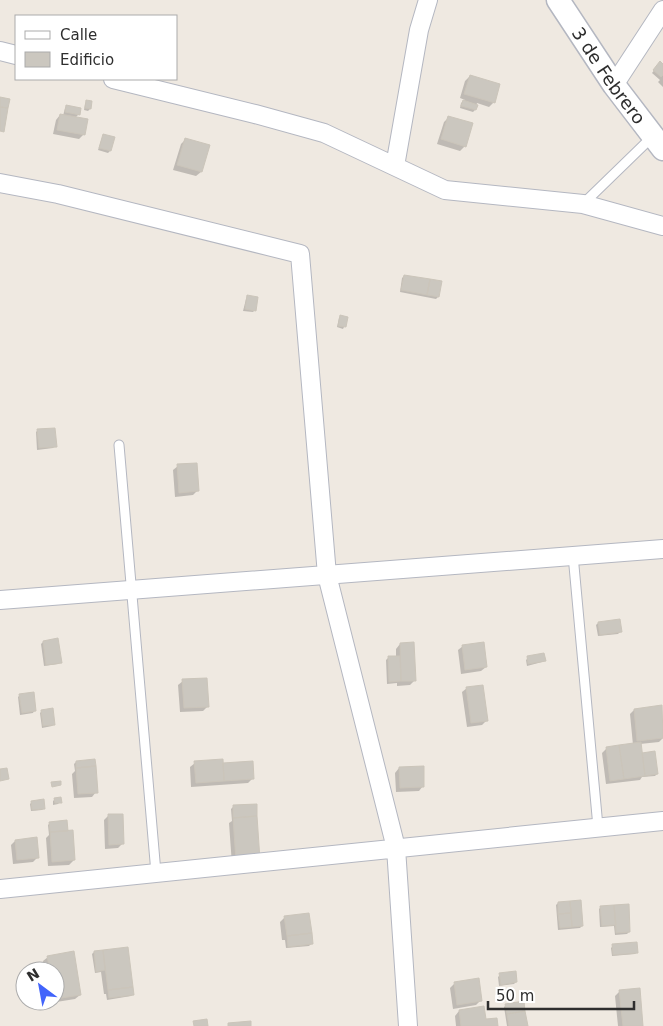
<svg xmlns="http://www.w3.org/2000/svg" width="663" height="1026" viewBox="0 0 663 1026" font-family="'DejaVu Sans',sans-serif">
<rect width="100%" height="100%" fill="#efe9e1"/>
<!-- shadow -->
<path fill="#0003" d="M660 63 663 65V87L658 82 660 80 652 73Z
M470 76 494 102 489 107 477 103 475 110 473 112 460 108 461 103 465 100 460 98 465 81Z
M87 102 90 109 88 111 84 110 85 104Z
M67 106 79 114 75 118 84 134 79 139 53 134 56 120 60 115 63 116 65 108Z
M449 117 465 146 460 151 437 144 444 122Z
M104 136 114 138 110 151 108 153 98 150 102 138Z
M185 140 201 172 196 176 173 170 181 144Z
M404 276 438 297 436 299 400 292 402 278Z
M248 297 255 310 253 312 243 311 246 299Z
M341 316 344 327 343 329 337 327 339 318Z
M38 430 55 446 53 448 37 450 36 432Z
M178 466 197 491 193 495 175 497 173 470Z
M598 623 620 632 618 634 598 636 596 625Z
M43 642 60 662 58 664 44 666 41 644Z
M400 644 415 680 410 685 397 686V683L387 684 386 660 388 658 396 657V649Z
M463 646 486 667 481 671 461 674 458 650Z
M528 658 544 660 542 662 527 666 526 660Z
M183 681 208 706 203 711 180 712 178 685Z
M467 688 487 720 482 725 467 727 462 692Z
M20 695 34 711 33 713 20 715 18 697Z
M661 707 663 738 659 742 640 744 641 754 657 774 655 776 642 777 640 780 606 784 602 753 607 748 633 745 630 714 634 710Z
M42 711 54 724 52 726 42 728 40 713Z
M76 762 96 792 92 797 74 798 72 774 75 771 74 764Z
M195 763 222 764 253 778 248 783 191 787 190 767Z
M399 768 423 786 419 791 396 792 395 773Z
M55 799 60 802 58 804 53 805V801Z
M32 802 44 808 42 810 31 811 30 804Z
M233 807 254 864 232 865 229 823 232 821 231 809Z
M108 816 123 843 118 848 105 849 104 820Z
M50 823 74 860 69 865 48 866 46 838 49 835 48 825Z
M15 841 37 858 33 862 13 864 11 845Z
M558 903 582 926 580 928 558 930 556 905Z
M601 907 629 932 627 934 615 935 614 926 600 927 599 909Z
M285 917 311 944 309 946 286 948 285 940H282L280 922Z
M613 946 637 952 635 954 612 956 611 948Z
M127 948 133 994 131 996 107 1000 106 994H104L101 972 95 973 92 954 94 952Z
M48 957 80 995 75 999 50 1003 49 1001H55V971H45L43 961Z
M500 975 516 982 514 984 499 986 498 977Z
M454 984 481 1000 476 1005 453 1009 450 988Z
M620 991 642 1026H618L615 996Z
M506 1005 526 1026H507L504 1007Z
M459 1011 485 1021 497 1026H456L455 1016Z"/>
<!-- building -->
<path fill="#cbc7bf" stroke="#cbc5ba" d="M660 61 663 64V75L661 77 653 70Z
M470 75 500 84 495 103 464 94Z
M0 97 10 99 8 108 0 107Z
M86 100 92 101 91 109 85 108Z
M463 100 478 105 476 110 461 106Z
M66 105 81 108 80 115 65 112Z
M0 107 8 108 4 132 0 131Z
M60 114 88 119 85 135 57 130Z
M448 116 473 123 466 147 441 139Z
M103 134 115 137 111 151 99 148Z
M185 138 210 145 202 172 177 165Z
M404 275 430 279 427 295 401 290Z
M430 279 442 281 439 297 427 295Z
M247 295 258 297 256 311 245 309Z
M340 315 348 317 346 327 338 326Z
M55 428 57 447 39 448 37 429Z
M197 463 199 491 179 493 177 464Z
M620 619 622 632 600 635 598 622Z
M58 638 62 663 46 665 43 641Z
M414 642 416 681H401L400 643Z
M484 642 487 667 465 670 462 645Z
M544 653 546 661 528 664 527 656Z
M388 656H400L401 681 389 682Z
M207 678 209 707 184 708 182 679Z
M483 685 488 721 471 723 466 687Z
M34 692 36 711 22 713 19 694Z
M662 705 663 738 637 741 634 709Z
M53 708 55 725 43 726 41 710Z
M641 742 645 776 624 779 619 745Z
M619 745 624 779 610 781 606 747Z
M655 751 658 774 645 776 642 753Z
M95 759 96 766 76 768V761Z
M223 759 224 781 196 783 194 761Z
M253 761 254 779 224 781 223 763Z
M96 766 98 793 78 794 76 768Z
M424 766V787L400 788 399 767Z
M7 768 9 779 0 781V769Z
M61 781V785L52 787 51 782Z
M61 797 62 803H55L54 798Z
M44 799 45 809 32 810 31 801Z
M257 804V816L233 818V805Z
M108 814H123L124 844 109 845Z
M257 816 260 860 236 861 233 818Z
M67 820 68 831 50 832 49 822Z
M73 830 75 860 52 862 50 832Z
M37 837 39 858 17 860 15 840Z
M581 900 583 926 572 927 570 901Z
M570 901 571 913 558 914V902Z
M629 904 630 932 616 933 614 905Z
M614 905 616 925 602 926 600 906Z
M309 913 312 933 287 936 284 916Z
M571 913 572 927 560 928 558 914Z
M312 933 313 944 288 947 287 936Z
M637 942 638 953 613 955 612 944Z
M128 947 133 987 108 990 103 950Z
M103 950 105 970 96 972 94 951Z
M74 951 81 995 55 999V971H50L47 956Z
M516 971 517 982 501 985 499 973Z
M479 978 482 1001 457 1005 454 982Z
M133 987 134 995 109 998 108 990Z
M640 988 643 1026H623L619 990Z
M524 1001 525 1011 507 1014 505 1004Z
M484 1006 486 1019 497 1018 498 1026H461L459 1010Z
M525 1011 528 1026H509L507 1014Z
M207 1019 208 1026H194L193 1021Z
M251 1021V1026H228V1023Z"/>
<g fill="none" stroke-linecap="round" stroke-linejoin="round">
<!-- service casing -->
<g stroke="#b4b7c1" stroke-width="11">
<path id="service" d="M583 204 653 136
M119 445 156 873
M573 555 598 827"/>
</g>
<!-- minor casing -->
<g stroke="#b4b7c1" stroke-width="20">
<path id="minor" d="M0 51 16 55
M113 79 255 114 324 133 445 190 583 204 663 226
M614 85 663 10
M395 166 419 30 428 0
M0 183 58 194 300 254 327 575 396 848 408 1026
M0 600 663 549
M0 889 663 821"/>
</g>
<!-- tertiary casing -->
<g stroke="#b4b7c1" stroke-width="25">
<g id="tertiary">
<path id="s1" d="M558 0 614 85 663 149"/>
</g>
</g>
<!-- service -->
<use href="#service" stroke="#fff" stroke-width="9"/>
<!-- minor -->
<use href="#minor" stroke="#fff" stroke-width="18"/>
<!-- tertiary -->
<use href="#tertiary" stroke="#fff" stroke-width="22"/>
</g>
<g text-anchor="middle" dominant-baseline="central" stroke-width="4" stroke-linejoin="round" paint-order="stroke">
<!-- street labels -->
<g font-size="18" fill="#2e2e2e" stroke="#fff">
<text stroke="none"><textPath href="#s1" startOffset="91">3 de Febrero</textPath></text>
</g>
</g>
<!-- legend -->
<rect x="15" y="15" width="162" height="65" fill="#ffffff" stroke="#ababab"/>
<rect x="25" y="31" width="25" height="8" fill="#ffffff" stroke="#ababab"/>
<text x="60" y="40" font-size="15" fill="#2e2e2e">Calle</text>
<rect x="25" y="52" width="25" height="15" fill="#cbc7bf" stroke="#ababab"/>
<text x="60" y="65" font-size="15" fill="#2e2e2e">Edificio</text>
<!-- north arrow -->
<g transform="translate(40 986) rotate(328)"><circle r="24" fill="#ffffff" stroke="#ababab"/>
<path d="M0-4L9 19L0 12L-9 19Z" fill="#4264fb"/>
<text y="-8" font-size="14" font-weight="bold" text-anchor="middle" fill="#2e2e2e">N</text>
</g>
<!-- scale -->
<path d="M488 1001v8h146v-8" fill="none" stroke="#2e2e2e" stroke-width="2.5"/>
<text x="496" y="1001" font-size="15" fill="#2e2e2e" stroke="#ffffff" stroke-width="4" paint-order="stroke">50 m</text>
</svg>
